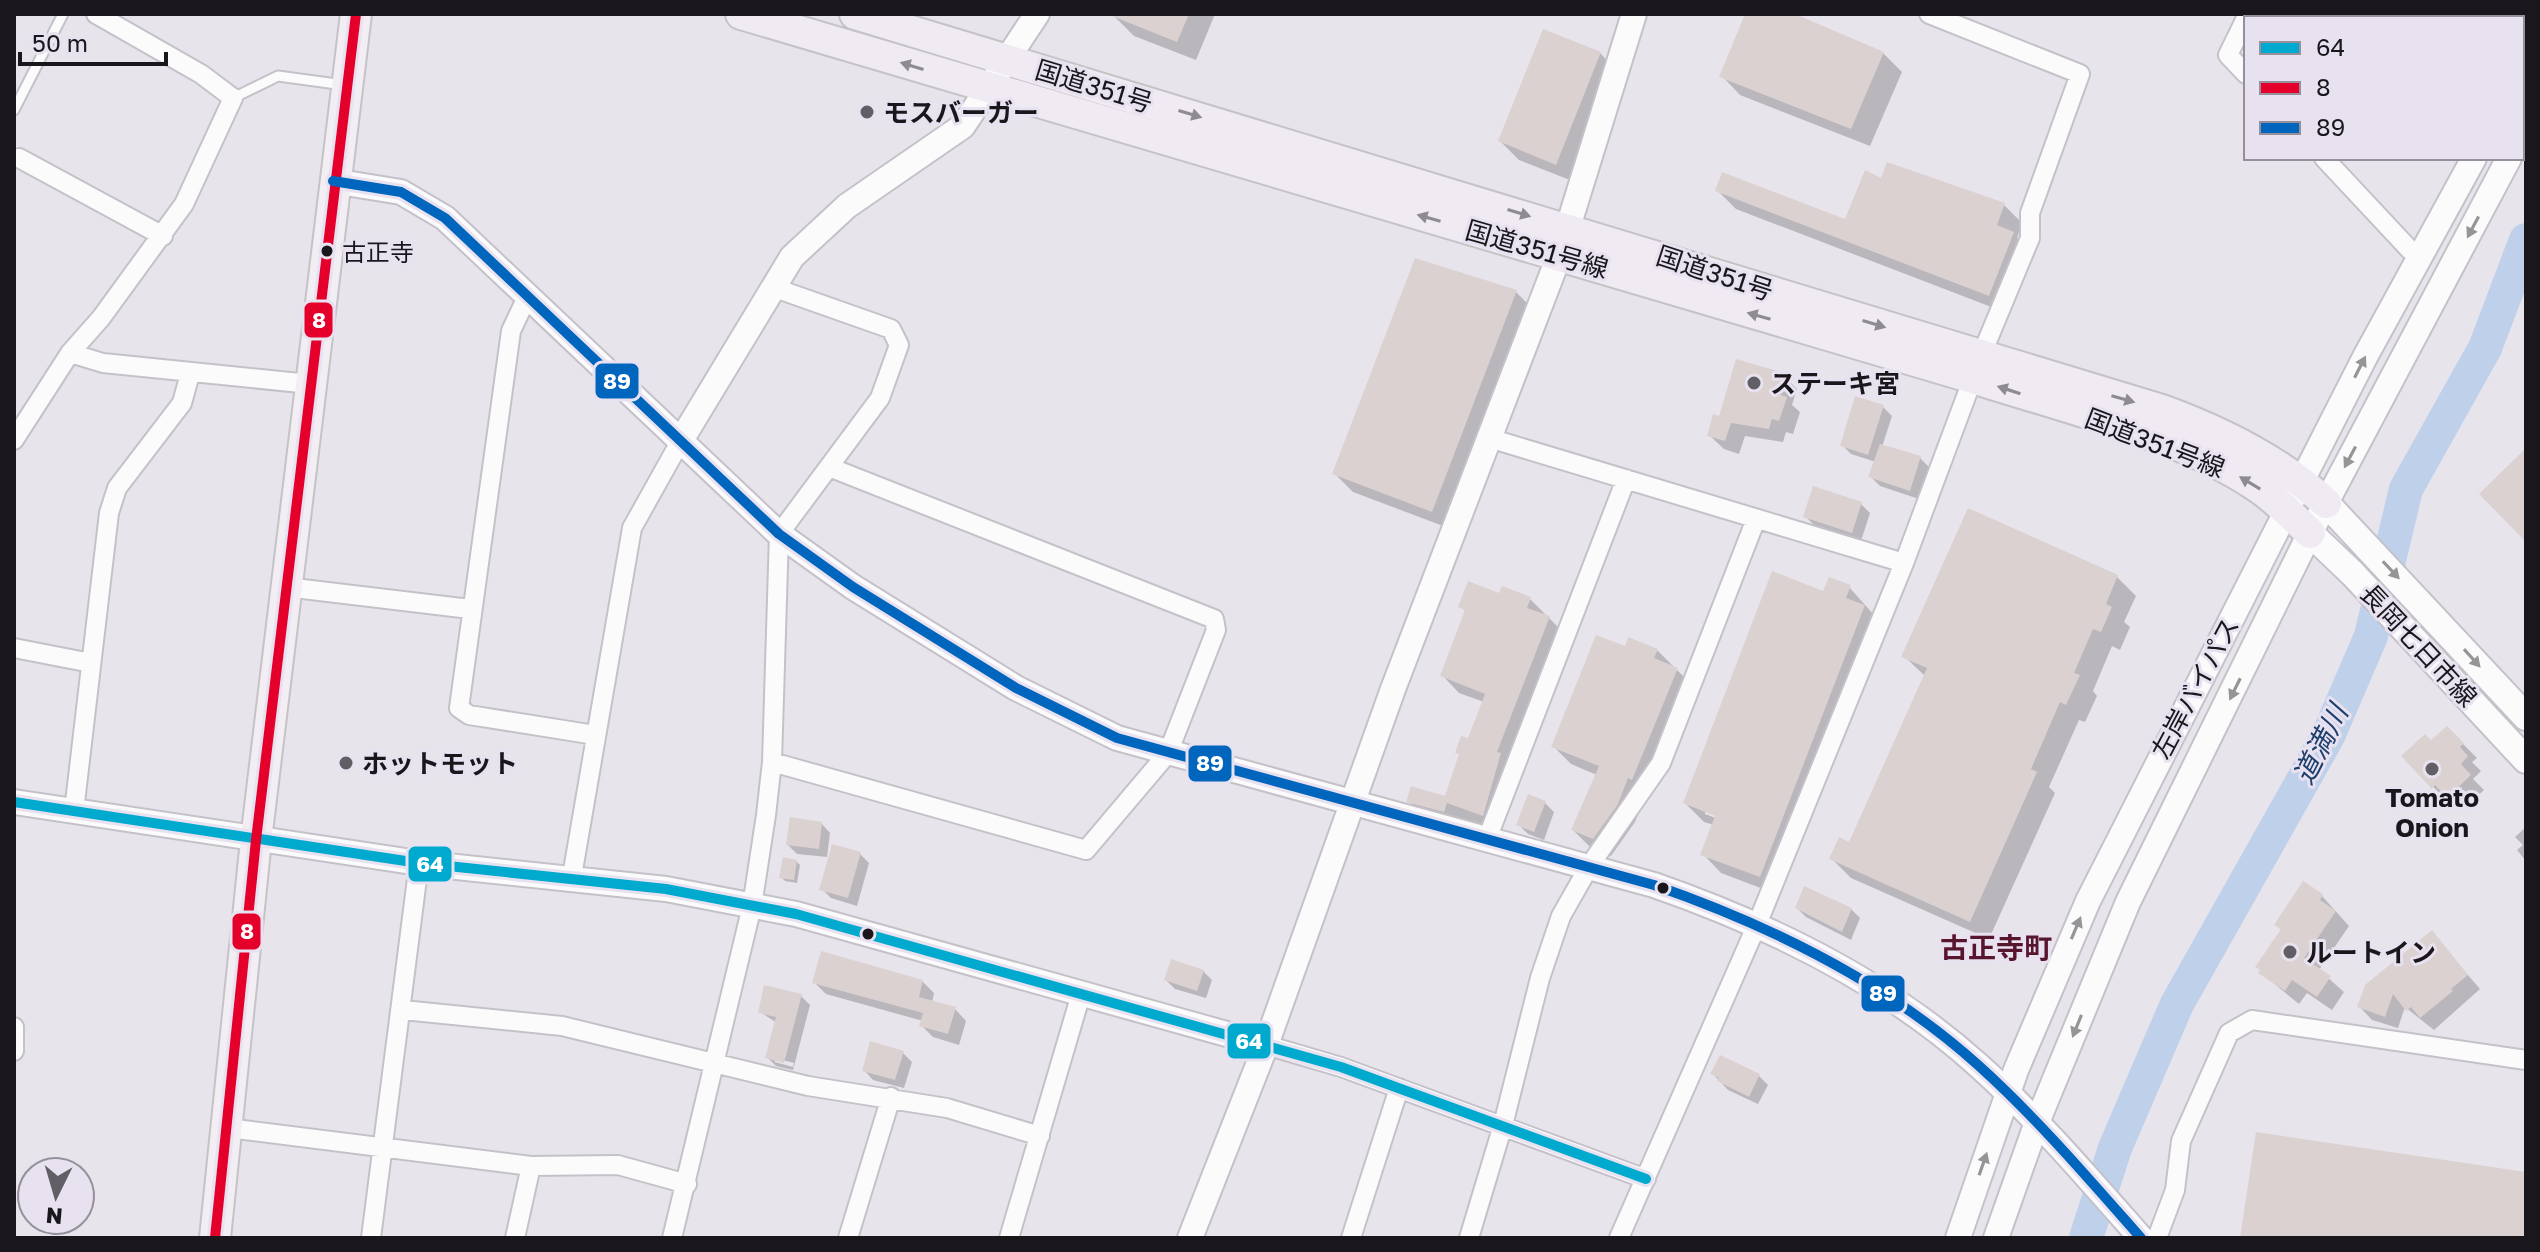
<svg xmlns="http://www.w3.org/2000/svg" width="2540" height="1252" viewBox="0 0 2540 1252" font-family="'Golos Text','Noto Sans JP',sans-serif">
<rect width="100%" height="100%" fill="#e8e4ec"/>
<!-- shadow -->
<path fill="#0003" fill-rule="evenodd" d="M1116 14H1215L1196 60 1134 36 1115 17Z
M1747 14H1789L1883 53 1902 72 1870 146 1740 95 1722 76Z
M1600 53 1618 72 1575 182 1519 160 1500 141Z
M1882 180 2004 205 2022 223 2017 238 2031 252 2007 313 1736 209 1717 190 1846 222Z
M1516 292 1535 311 1451 529 1353 492 1334 473Z
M1783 375 1797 389 1792 405 1800 412 1793 434 1786 432 1783 442 1745 436 1739 454 1724 449 1709 435 1721 419Z
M1883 407 1892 416 1882 447 1920 458 1929 467 1919 499 1880 486 1871 477 1876 462 1851 454 1842 445Z
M1861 504 1870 513 1861 541 1815 526 1806 517Z
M1969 511 2117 577 2136 596 2124 622 2130 627 2120 650 2112 646 2093 691 2097 696 2085 722 2079 720 2049 787 2055 793 1989 939 1851 878 1832 859 1850 845 1926 677 1904 656Z
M1849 587 1883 625 1779 895 1721 873 1703 854 1714 825 1704 822 1685 803 1824 593ZM1705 810 1725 818 1724 821 1705 814Z
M1501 596 1530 599 1566 635 1517 772 1500 832 1464 819 1461 828 1426 818 1409 801 1446 799 1461 756 1457 752 1470 741 1484 702 1459 693 1442 675 1466 612 1461 606Z
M1626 649 1657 650 1694 687 1650 796 1646 794 1635 822 1611 856 1591 848 1573 830 1597 775 1571 764 1553 746Z
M2447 728 2477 758 2472 762 2481 771 2473 779 2484 790 2462 810 2450 798 2447 801 2403 756 2431 743Z
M1529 797 1545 803 1554 812 1544 840 1528 834 1519 825Z
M821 823 830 833 827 857 797 854 788 845Z
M2526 827V861L2517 850 2523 845 2515 837Z
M860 854 869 863 857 906 831 898 822 889Z
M796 861 800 865 797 883 785 881 781 877Z
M2322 896 2349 926 2319 970 2344 992 2332 1010 2307 993 2299 1004 2261 973 2282 931 2277 925Z
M1797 908 1851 909 1860 918 1851 940 1806 917Z
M2432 933 2480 989 2434 1030 2405 1007 2398 1028 2372 1020 2359 1006Z
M1203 971 1212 980 1206 998 1175 989 1166 980Z
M922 981 934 993 932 1003 955 1009 966 1021 959 1045 933 1037 921 1025 923 1021 826 994 814 982Z
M801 996 810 1005 793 1070 776 1066 767 1057 777 1023 760 1012ZM775 1058 794 1063 793 1067 775 1062Z
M903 1053 912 1062 904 1088 873 1080 864 1070Z
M1713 1074 1759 1076 1768 1085 1758 1104 1728 1090Z"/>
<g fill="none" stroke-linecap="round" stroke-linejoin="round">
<!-- river -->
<path stroke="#bfd0eb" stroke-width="34" d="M2086 1238 2115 1148 2177 1004 2328 736 2371 636 2406 489 2485 348 2526 240"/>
</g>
<!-- building -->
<path fill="#dbd1d0" d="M1107 14H1189L1177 42Z
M1745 14H1795L1884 52 1851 129 1719 77Z
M1543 29 1601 52 1556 165 1498 141Z
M1887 162 2005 203 1997 225 2014 232 1989 296 1715 191 1722 172 1845 219 1865 170 1881 178Z
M1415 258 1517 290 1432 512 1332 474Z
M1736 359 1784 373 1778 394 1787 397 1779 421 1772 419 1769 429 1731 423 1725 441 1707 436 1713 414 1719 416Z
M1855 396 1884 405 1868 455 1840 446Z
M1880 444 1921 456 1910 491 1868 477Z
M2526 448V542L2479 494Z
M1813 486 1862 502 1852 533 1803 517Z
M1968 508 2118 575 2106 604 2112 607 2101 632 2093 629 2074 673 2080 675 2066 705 2060 702 2031 769 2037 772 1970 922 1829 859 1839 837 1849 842 1927 668 1901 657Z
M1772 571 1823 591 1829 577 1851 585 1846 598 1865 605 1760 877 1700 855 1715 816 1683 803Z
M1468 581 1499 593 1502 586 1531 597 1527 608 1550 616 1497 752 1501 753 1483 816 1447 803 1444 812 1406 802 1411 786 1445 796 1459 754 1455 753 1461 736 1468 738 1485 694 1440 676 1465 610 1458 607Z
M1596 635 1625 646 1628 637 1658 649 1654 658 1678 668 1632 780 1628 778 1618 804 1593 839 1571 830 1599 766 1551 747Z
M2447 726 2464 743 2460 747 2468 756 2461 764 2471 775 2447 798 2435 785 2432 789 2401 756 2425 734 2431 740Z
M1528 794 1546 801 1534 832 1516 825Z
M790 817 822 822 819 849 786 845Z
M832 844 861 852 848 898 819 890Z
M783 857 797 860 794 880 779 878Z
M2303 881 2323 894 2320 900 2336 911 2304 958 2331 976 2317 997 2292 980 2285 991 2258 973 2260 970 2255 967 2281 929 2274 925Z
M1804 886 1852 908 1842 932 1795 908Z
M2432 930 2468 975 2451 989 2453 991 2420 1018 2411 1007 2406 1011 2393 994 2385 1017 2357 1007 2365 985Z
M821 951 923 980 919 997 956 1007 948 1034 919 1026 923 1013 812 983Z
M1171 959 1204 970 1197 991 1164 980Z
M764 985 802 994 784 1063 765 1058 776 1017 758 1013Z
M870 1041 904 1051 895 1080 862 1071Z
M1720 1055 1760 1074 1749 1097 1717 1081 1719 1078 1710 1074Z
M2256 1132 2526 1172V1238H2240Z"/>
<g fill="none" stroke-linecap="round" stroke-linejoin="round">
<!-- service casing -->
<g stroke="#c4c2c8" stroke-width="13">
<path id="service" d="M233 98 278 76 344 85
M14 110 63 14"/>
</g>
<!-- minor casing -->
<g stroke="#c4c2c8" stroke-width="22">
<path id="minor" d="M1929 14 2080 74 2030 213V238L1981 356
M2367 18 2369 14
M2246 74 2228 55 2248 14
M19 158 163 236
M2324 158 2410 250
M527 297 511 331 459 708 469 715 595 735
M70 353 103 363 310 384
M1489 438 1904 563
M14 440 70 353 101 318 184 204 233 98 201 74 96 14
M286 587 470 609
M14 648 91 663
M772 762 1086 850 1168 753 1216 630 1214 619 829 467
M74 811 109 513 117 488 182 403 190 374
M1487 839 1626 479
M571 882 632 528 680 442
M403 1010 562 1026 808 1086 947 1108 1040 1136
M14 1027V1051
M1266 1045 1341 1067 1646 1179
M228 1128 531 1166 618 1165 687 1184
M371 1238 419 863
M515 1238 531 1166
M672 1238 752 906 766 815 772 762 779 534 880 398 899 345 891 329 772 287
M848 1238 891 1097
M1009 1238 1081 994
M1351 1238 1399 1088
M1469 1238 1503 1125 1540 978 1561 916 1590 865 1661 763 1756 519
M1619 1238 1756 927 1904 563 1973 378
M2157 1238 2175 1190 2181 1141 2229 1033 2252 1020 2526 1060"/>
</g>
<!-- tertiary casing -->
<g stroke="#c4c2c8" stroke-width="28">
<path id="tertiary" d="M2522 70 2526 62
M2522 133 2526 125
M333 181 401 192 445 218 779 534 853 587 1016 688 1117 738 1654 885C1769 925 1886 982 1978 1065 2036 1117 2089 1179 2141 1238
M680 442 792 257 847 206 963 126 1037 14
M14 802 419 863 666 889 796 914 1266 1045
M1190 1238 1266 1045 1393 689 1559 256 1634 14
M1958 1238 2016 1070 2088 901 2365 357 2474 158
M1996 1238 2036 1125 2128 902 2310 533 2509 158"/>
</g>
<!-- secondary casing -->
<g stroke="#c4c2c8" stroke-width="30">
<path id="secondary" d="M2326 503 2526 717
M2310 533 2353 574 2526 760"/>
</g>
<!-- primary casing -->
<g stroke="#c5c3c6" stroke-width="34">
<path id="primary" d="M215 1238 256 840 356 14"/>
</g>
<!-- trunk casing -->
<g stroke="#c5c3c6" stroke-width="34">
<path id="trunk" d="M741 14 1973 378C2062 407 2183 435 2259 488 2278 501 2294 518 2310 533
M855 14 2162 410C2220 431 2280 461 2326 503"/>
</g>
<!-- service -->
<use href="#service" stroke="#fcfbfc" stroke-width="9"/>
<!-- minor -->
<use href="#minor" stroke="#fcfbfc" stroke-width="18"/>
<!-- tertiary -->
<use href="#tertiary" stroke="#fcfbfc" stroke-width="24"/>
<!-- secondary -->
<use href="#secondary" stroke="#fcfbfc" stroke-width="26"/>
<!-- primary -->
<use href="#primary" stroke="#f2eef4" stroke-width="30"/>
<!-- trunk -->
<use href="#trunk" stroke="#f0eaf2" stroke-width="30"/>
<!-- bus-1 casing -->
<g stroke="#e8e1f0" stroke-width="16">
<path id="bus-1" d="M14 802 419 863 666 889 796 914 1341 1067 1646 1179"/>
</g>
<!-- bus-2 casing -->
<g stroke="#e8e1f0" stroke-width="16">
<path id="bus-2" d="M215 1238 256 840 356 14"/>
</g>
<!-- bus-3 casing -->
<g stroke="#e8e1f0" stroke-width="16">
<path id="bus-3" d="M333 181 401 192 445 218 779 534 853 587 1016 688 1117 738 1654 885C1769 925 1886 982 1978 1065 2036 1117 2089 1179 2141 1238"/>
</g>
<!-- bus-1 -->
<use href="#bus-1" stroke="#00a9ce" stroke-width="10"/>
<!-- bus-2 -->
<use href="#bus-2" stroke="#e4002b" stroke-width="10"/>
<!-- bus-3 -->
<use href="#bus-3" stroke="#0065bd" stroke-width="10"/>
</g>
<!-- one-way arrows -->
<defs><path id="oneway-solid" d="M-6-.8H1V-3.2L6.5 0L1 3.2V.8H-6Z" transform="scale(2)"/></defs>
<g fill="#8f8b92">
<use href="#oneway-solid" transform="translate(912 66) rotate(-163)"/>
<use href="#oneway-solid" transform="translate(1190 114) rotate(17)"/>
<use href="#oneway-solid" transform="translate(1519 213) rotate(17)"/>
<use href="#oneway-solid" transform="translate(1429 218) rotate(-164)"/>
<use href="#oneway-solid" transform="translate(1759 316) rotate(-164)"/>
<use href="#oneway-solid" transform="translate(1874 324) rotate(17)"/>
<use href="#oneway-solid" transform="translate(2009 390) rotate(-162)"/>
<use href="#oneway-solid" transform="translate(2123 399) rotate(16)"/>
<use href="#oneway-solid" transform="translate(2250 483) rotate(-149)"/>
</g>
<g fill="#969497">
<use href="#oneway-solid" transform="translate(2473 227) rotate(118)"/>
<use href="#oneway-solid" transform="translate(2360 367) rotate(-63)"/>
<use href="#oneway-solid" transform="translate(2350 457) rotate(118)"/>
<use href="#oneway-solid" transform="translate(2391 570) rotate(47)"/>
<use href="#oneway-solid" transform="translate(2472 658) rotate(48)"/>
<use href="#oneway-solid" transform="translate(2235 689) rotate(116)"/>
<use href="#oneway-solid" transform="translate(2076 928) rotate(-67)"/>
<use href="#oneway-solid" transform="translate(2077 1026) rotate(112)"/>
<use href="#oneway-solid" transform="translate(1983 1164) rotate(-71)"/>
</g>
<!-- markers -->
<g fill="#615f65" stroke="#e8e1f0" stroke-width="3">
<circle cx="867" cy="112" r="8"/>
<circle cx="1754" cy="383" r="8"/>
<circle cx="346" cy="763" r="8"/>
<circle cx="2432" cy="769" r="8"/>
<circle cx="2290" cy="952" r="8"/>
</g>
<g fill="#19171c" stroke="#e8e1f0" stroke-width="3">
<circle cx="327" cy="251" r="7"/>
<circle cx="1663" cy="888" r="7"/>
<circle cx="868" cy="934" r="7"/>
</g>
<g text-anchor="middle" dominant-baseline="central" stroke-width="6" stroke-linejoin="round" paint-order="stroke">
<!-- bus labels -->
<g font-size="24" fill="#19171c" stroke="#e8e1f0" text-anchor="start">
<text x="342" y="251">古正寺</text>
</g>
<!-- street labels -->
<g font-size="26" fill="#19171c" stroke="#e8e1f0">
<text transform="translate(1094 86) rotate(17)">国道351号</text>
<text transform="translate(1537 249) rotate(16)">国道351号線</text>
<text transform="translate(1715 273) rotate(18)">国道351号</text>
<text transform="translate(2155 443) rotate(21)">国道351号線</text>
<text transform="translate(2419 645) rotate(47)">長岡七日市線</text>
<text transform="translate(2195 688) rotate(-62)">左岸バイパス</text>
</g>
<!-- poi labels -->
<g font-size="26" font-weight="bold" fill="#19171c" stroke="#e8e1f0" text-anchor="start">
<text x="883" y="112">モスバーガー</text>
<text x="1770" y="383">ステーキ宮</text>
<text x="362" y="763">ホットモット</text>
<text x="2432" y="797" text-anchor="middle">Tomato<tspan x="2432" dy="30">Onion</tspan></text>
<text x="2306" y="952">ルートイン</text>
</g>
<!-- water labels -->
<g font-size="28" font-style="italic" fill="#1e406d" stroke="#e8e1f0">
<text transform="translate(2320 744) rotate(-63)">道満川</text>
</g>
<!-- neighbourhood labels -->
<g font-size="28" font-weight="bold" fill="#58152e" stroke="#e8e1f0">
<text x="1996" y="947">古正寺町</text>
</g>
</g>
<g stroke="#e8e1f0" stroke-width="3">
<rect x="303" y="301" width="31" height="38" rx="8" fill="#e4002b"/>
<rect x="594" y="362" width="46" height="38" rx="8" fill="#0065bd"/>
<rect x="1187" y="744" width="46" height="39" rx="8" fill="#0065bd"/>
<rect x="407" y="845" width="46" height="38" rx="8" fill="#00a9ce"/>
<rect x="231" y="912" width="31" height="39" rx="8" fill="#e4002b"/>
<rect x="1860" y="974" width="46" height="39" rx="8" fill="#0065bd"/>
<rect x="1226" y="1022" width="46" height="38" rx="8" fill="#00a9ce"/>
</g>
<g font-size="22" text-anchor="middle" font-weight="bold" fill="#fff">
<text x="319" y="328">8</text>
<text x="617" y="389">89</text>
<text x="1210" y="771">89</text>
<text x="430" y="872">64</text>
<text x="247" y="939">8</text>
<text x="1883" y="1001">89</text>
<text x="1249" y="1049">64</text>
</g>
<!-- border -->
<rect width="2540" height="1252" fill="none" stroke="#19171c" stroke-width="32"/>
<!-- legend -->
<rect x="2244" y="16" width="280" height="144" fill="#e8e1f0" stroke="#95909b" stroke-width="2"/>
<rect x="2260" y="42" width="40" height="12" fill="#00a9ce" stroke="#95909b" stroke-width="2"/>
<text x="2316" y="56" font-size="24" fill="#19171c">64</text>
<rect x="2260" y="82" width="40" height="12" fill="#e4002b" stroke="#95909b" stroke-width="2"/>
<text x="2316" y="96" font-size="24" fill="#19171c">8</text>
<rect x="2260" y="122" width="40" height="12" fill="#0065bd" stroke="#95909b" stroke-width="2"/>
<text x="2316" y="136" font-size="24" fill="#19171c">89</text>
<!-- north arrow -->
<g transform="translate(56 1196) rotate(185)"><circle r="38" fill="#e8e1f0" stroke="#95909b" stroke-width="2"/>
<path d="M0-6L14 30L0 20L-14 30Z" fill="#615f65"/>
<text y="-12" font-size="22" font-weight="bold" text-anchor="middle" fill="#19171c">N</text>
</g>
<!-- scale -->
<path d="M20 52v12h146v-12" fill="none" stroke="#19171c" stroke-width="4"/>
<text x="32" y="52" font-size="24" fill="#19171c" stroke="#e8e1f0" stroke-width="6" paint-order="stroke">50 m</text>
</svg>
